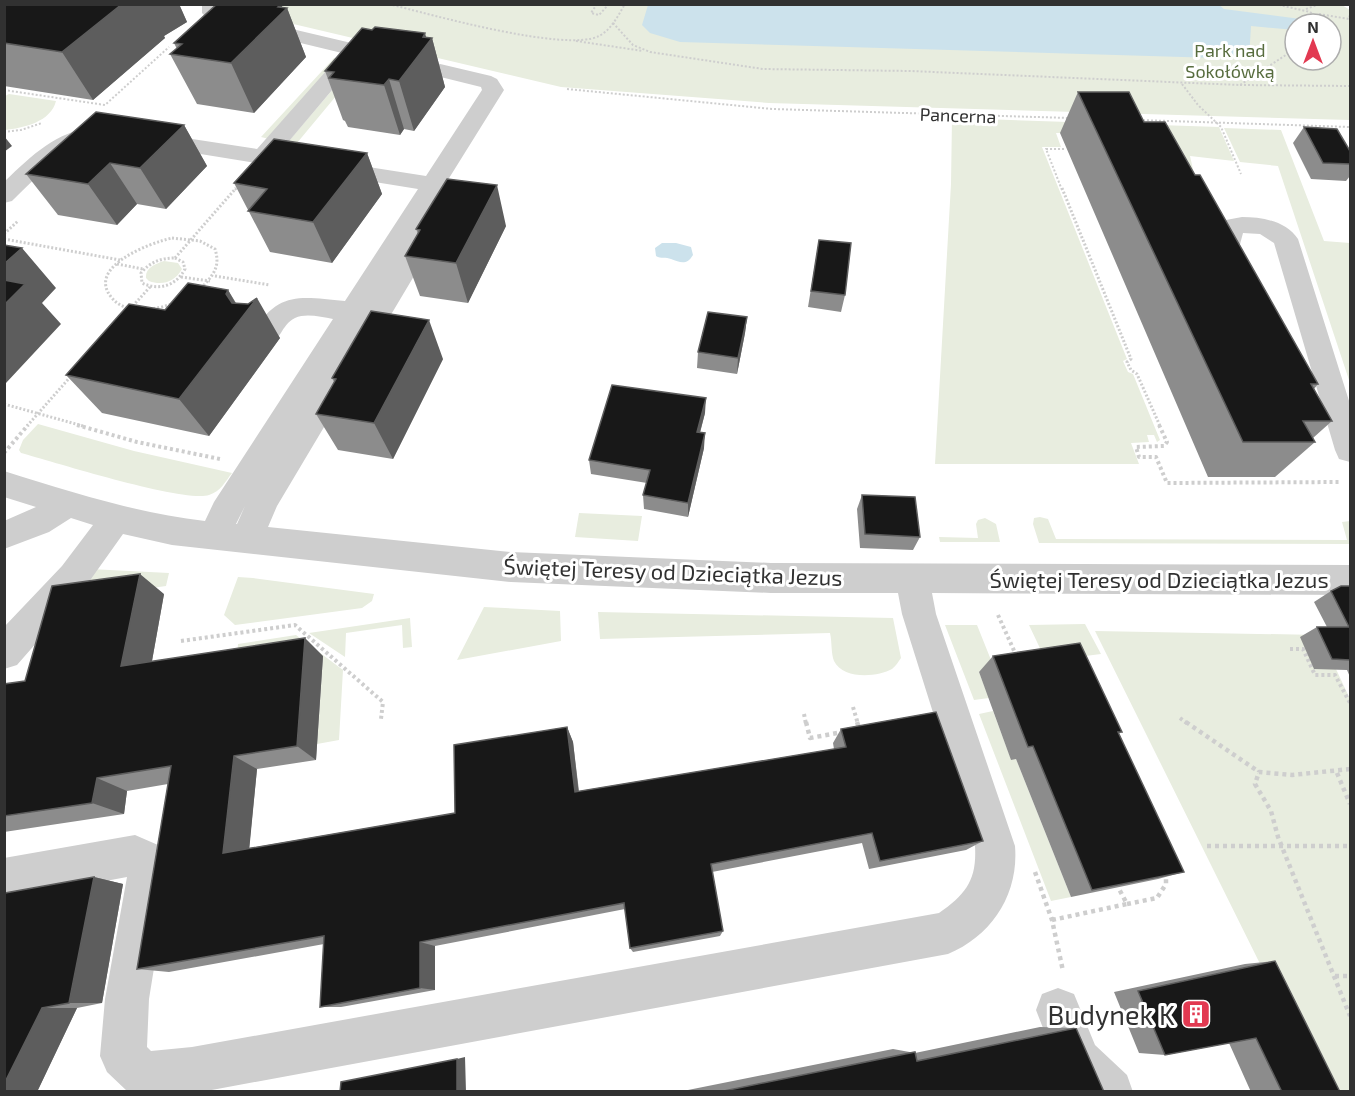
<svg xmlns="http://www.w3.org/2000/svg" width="1355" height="1096" viewBox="0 0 1355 1096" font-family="'Exo 2',sans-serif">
<rect width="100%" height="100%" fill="#fff"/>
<!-- green -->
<path fill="#e8eddf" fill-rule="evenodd" d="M234 4 1342 5 1350 10V120L769 103 561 87 229 9ZM1295 24H1331V60H1295Z
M334 58H339L269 139 261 137Z
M361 66 297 143 288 142 351 68Z
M9 94 56 101C51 122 23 128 5 130V96Z
M952 118 1219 127 1234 161 1190 156 1205 223 1108 133H1056L1061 147H1042L1127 359 1123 361 1128 372 1133 374 1160 440 1157 442 1154 435H1147L1149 442 1131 443 1139 464H935L951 184Z
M1224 128 1281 130 1324 241 1350 243V383L1278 166 1240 162Z
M164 261 178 263 182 269C175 282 162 286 149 281L146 278C145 268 155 264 164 261Z
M38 424 134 451 232 473C225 482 221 491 209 495 184 503 54 462 21 453L19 450 23 440Z
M579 513 642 516 638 541 575 537Z
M1040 517 1048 519 1056 539 1347 540 1342 522 1350 521V544L1039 543 1033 524 1034 518Z
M985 518 996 524 1000 542H940L939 537 978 538 976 524 978 520Z
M90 569 169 573 166 586 82 598Z
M238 577 253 578 374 594 372 601 362 608 235 625 224 615Z
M484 607 560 611 561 641 457 660Z
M598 612 893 618 901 658C898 662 896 666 892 669 878 677 843 680 834 661 831 654 832 641 830 633L600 639Z
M410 618 412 647 403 648 402 625 346 633 345 657 309 633Z
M1085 624 1101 654 1046 661 1029 625Z
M945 625H977L995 670 979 672 989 698 974 700Z
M1095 631 1320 635 1350 699V1091H1323Z
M296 635 343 670 339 740 317 744 323 656 237 657 238 644Z
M993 711 1011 759H1016L1071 897 1051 901 979 714Z"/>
<!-- water -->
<path fill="#cce2ec" d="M648 5 1218 4 1224 9 1316 21 1317 24H1295V30L1251 26 1249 59 680 42 650 33 642 25Z
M662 243H676L691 247 693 255C687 265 681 263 671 259 666 257 661 259 656 256L655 248Z"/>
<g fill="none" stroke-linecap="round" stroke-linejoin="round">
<!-- path-far3 -->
<path stroke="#cecece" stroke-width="2" stroke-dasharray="2 2" stroke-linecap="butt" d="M389 4C429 14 566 53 599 36 611 30 618 16 625 4
M597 4 591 13 599 15 609 4
M1275 4 1310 12 1327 24
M1306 9 1320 4
M1319 14 1349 19 1350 14
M613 23 633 45 650 52 763 69 910 71 1240 85 1295 49
M576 41 643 51
M1182 84 1198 105 1221 127 1241 174
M1240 85 1350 86
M567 89 772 109 1069 118
M4 90 105 105 169 47
M1139 120 1350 127
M4 132 21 130 42 123
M235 190 240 184
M1062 190 1046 149H1066"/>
<!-- path-far2 -->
<path stroke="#cecece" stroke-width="3" stroke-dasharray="2 2" stroke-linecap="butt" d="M1062 188 1131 359 1127 362 1131 370 1137 374 1160 426
M4 234 18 221
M172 238 200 241 215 249C220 265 215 273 204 285 187 304 131 322 112 298 85 267 150 243 172 238Z
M4 239 120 260
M175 258 236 188
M175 258 183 262 185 269C176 286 159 291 142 283L141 273C150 262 161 258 175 258Z
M117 264 143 269
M215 276 270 285
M181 277 210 281
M130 309 150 287
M4 404 83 426
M27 426 72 375"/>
<!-- path-far1 -->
<path stroke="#cecece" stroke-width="4" stroke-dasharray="3 3" stroke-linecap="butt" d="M77 425 137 442 220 459
M1159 425 1167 442 1164 446 1136 447 1139 457H1156L1167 483 1341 482
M4 453 28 425
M998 615 1016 655
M181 641 295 625 383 702 381 719
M1290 649H1303L1315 675H1335L1350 703
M853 707 858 724
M804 714 806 724
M1180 718 1188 724"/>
<!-- path -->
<path stroke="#cecece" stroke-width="4.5" stroke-dasharray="4 4" stroke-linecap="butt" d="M806 722 810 738 843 732
M857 722 859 728
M1186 722 1259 772
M1350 769 1292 775 1259 772 1255 784 1271 811 1278 837 1350 1016
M1337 773 1350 804
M1207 846H1350
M1035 872 1052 920 1063 971
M1127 904 1157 898 1166 884V874
M1052 920 1127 904 1118 887
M1335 976H1350"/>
<!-- minor -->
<path fill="#cecece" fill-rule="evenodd" d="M202 4H222L224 13 491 76 497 79 504 90 398 260 421 223 430 221 439 223 442 229 277 506 268 527 511 552 771 563 1350 565V595L932 593 936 614 1015 846C1019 894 992 936 948 954L201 1092 127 1091 107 1072 100 1056 105 999 127 877 4 900V858L135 835 158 845 170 869 149 999 147 1047 151 1051 192 1047 939 913C966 894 977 880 975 846L902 614 898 593H771L511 582 172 545 123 534 86 586 17 665 4 669V627L62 566 93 525 71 518 49 532 4 549V521L36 507 4 497V471C71 492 136 513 205 521L214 502 333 319C321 317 306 313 295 318 277 327 284 348 257 340L253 333C278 290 301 297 345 301L418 189 145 145 142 140 145 135 153 133 257 149 342 53 210 21 202 13ZM360 57 481 87 482 90 426 176 279 153ZM245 506 237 524H236Z
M96 125 104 127 107 132 104 137C62 147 42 172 12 201L4 203V182C34 153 54 134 96 125Z
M1242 217C1262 217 1286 221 1298 239L1350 404V462L1339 459 1335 450 1274 243 1260 234 1243 233 1239 248 1244 272 1240 278 1231 281 1222 278C1210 258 1213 239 1226 220Z
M1058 988 1074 994 1095 1045 1127 1075 1133 1092H1076L1062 1077 1036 1010 1042 994Z"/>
</g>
<!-- wall -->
<path fill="#8c8c8c" d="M4 4H179L187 22 164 36 165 38 93 100 4 86Z
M281 4 282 8H287L306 57 254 113 197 104 170 54 177 49 174 43Z
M426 37 432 38 445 87 414 131 404 129 400 135 348 127 345 121 343 120 325 71Z
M1078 92 1144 122 1195 175 1318 384 1314 389 1332 421 1313 438 1315 442 1275 477H1208L1060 133Z
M184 125 207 166 166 209 137 204 117 225 58 215 26 174Z
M1304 127 1350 151V176L1346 181 1311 179 1293 143Z
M367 153 382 194 332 263 270 252 234 183Z
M506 226 468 303 420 296 405 256 418 234 416 229Z
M819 240 845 295 841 312 808 307Z
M228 290 236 303 280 338 209 436 102 413 66 375 165 310Z
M747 317 745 333 737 374 697 368 698 352Z
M443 359 393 459 338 450 316 414 334 382 332 378Z
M705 413 700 433 704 448 688 517 644 509 643 495 647 483 591 474 589 460Z
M862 495 920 537 913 550 860 548 857 509Z
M1350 586V677L1347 670 1314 669 1300 637 1317 627H1327L1314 602 1331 591Z
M164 594 152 661 323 656 316 760 257 769 249 848 455 813 567 727 573 742 579 791 834 749 833 743 841 729 983 841 966 850 869 869 862 843 712 872 723 931 720 936 633 952 630 948 625 909 435 946V990L341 1007H320L324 944 169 972 137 969 168 784 127 791 124 814 4 832V684L25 681Z
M993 656 1122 732 1118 734 1184 872 1158 879 1071 897 1016 759 1011 760 979 672Z
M94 877 123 884 102 1003 77 1008 37 1092H4Z
M1275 961 1340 1092H1251L1229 1043 1165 1055 1139 1053 1114 992 1245 964Z
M1040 1027 1076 1028 1104 1092H678L893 1049 915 1053Z"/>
<!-- shaded-wall -->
<path fill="#5d5d5d" d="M122 4H179L187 22 164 36 165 38 93 100 62 52Z
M281 4 284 11 287 8 306 57 254 113 231 63Z
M425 33 428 44 432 38 445 87 414 131 399 81Z
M389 79 404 129 400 135 384 85Z
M184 125 207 166 166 209 140 168Z
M4 136 12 146 4 152Z
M367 153 382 194 332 263 313 222Z
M110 163 137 204 117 225 88 184Z
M497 185 506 226 468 303 456 263Z
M22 248 56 288 42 303 61 324 6 383 4 382V264Z
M228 290 243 316 257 298 280 338 209 436 179 399Z
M747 317 745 333 737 374 738 358Z
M429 320 443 359 393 459 374 423Z
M706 398 705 413 696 447 697 432Z
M705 433 704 448 688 517V503Z
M140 574 164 594 148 683 121 666Z
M305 638 323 656 316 760 297 746Z
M567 727 573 742 580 804 575 792Z
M234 756 257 769 248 862 223 853Z
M97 778 127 791 124 814 92 803Z
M94 877 123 884 102 1003H69Z
M420 942 435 946V990L420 988Z
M42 1008H77L37 1092H4V1084Z
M465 1057 466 1092H457V1059Z"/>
<!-- building -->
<path fill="#181818" stroke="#5d5d5d" stroke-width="1.5" d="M4 4H122L62 52 4 43Z
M217 4H281L278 7 287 8 231 63 170 54 182 44 174 43Z
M375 27 425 33 423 37 432 38 399 81 389 79 384 85 329 78 334 72 325 71 362 28 372 30Z
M1078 92H1129L1144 122H1165L1195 175H1200L1318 384H1311L1332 421H1303L1315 442H1243Z
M96 112 184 125 140 168 110 163 88 184 26 174Z
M1304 127 1337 129 1350 151V164L1323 163Z
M274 139 367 153 313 222 248 211 267 189 234 183Z
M447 179 497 185 456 263 405 256 420 230 416 229Z
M819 240 851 243 845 295 811 291Z
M4 245 22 248 4 264Z
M4 280 25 284 4 305Z
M188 283 228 290 226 294 232 303 248 304 257 298 179 399 66 375 129 304 165 310Z
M371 311 429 320 374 423 316 414 336 379 332 378Z
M708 312 747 317 738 358 698 352Z
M612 385 706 398 697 432 705 433 688 503 643 495 650 470 589 460Z
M862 495 915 497 920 537 865 534Z
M140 574 121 666 305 638 297 746 234 756 223 853 455 813 454 745 567 727 575 792 846 747 841 729 936 712 983 841 880 861 872 833 711 864 723 931 630 948 624 903 420 942V988L320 1007 324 936 137 969 171 766 97 778 92 803 4 816V684L25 681 52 586Z
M1341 586H1350V660L1332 659 1317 627H1349L1331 591Z
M1080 643 1122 732H1118L1184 872 1092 890 1033 746 1028 747 993 656Z
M94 877 69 1003 42 1008 4 1084V894L5 893Z
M1275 961 1340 1092H1282L1256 1038 1165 1055 1138 991Z
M1076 1028 1104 1092H719L915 1052 917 1061Z
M457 1059V1092H340L341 1082Z"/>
<!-- icons -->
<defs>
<g id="building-square" transform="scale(1.5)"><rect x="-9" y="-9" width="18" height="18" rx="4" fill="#e23951" stroke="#fff"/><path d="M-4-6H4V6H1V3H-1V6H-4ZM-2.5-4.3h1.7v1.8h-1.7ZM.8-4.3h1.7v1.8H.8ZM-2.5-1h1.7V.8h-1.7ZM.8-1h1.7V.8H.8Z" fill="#fff"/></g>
</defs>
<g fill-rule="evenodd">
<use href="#building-square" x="1196" y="1014"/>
</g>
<g text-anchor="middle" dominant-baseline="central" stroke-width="6" stroke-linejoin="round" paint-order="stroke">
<!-- far-park labels -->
<g font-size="18" fill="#576c3e" stroke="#fff">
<text x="1230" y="50">Park nad<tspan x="1230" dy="21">Sokołówką</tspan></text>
</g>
<!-- far-street labels -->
<g font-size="18" fill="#313131" stroke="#fff">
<text transform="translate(958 115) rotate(2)">Pancerna</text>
</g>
<!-- street labels -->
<g font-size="22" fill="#313131" stroke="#fff">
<text transform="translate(673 571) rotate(2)">Świętej Teresy od Dzieciątka Jezus</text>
<text x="1159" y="579">Świętej Teresy od Dzieciątka Jezus</text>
</g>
<!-- near-poi labels -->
<g font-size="27" fill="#313131" stroke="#fff" text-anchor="end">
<text x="1175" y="1014">Budynek K</text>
</g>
</g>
<!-- border -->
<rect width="1355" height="1096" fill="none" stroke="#313131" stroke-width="12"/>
<!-- north arrow -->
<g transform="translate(1313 42)"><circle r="28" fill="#ffffff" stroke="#adadad" stroke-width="1.5"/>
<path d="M0-4.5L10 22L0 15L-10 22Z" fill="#e23951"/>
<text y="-9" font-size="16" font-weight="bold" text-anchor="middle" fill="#313131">N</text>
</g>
</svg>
